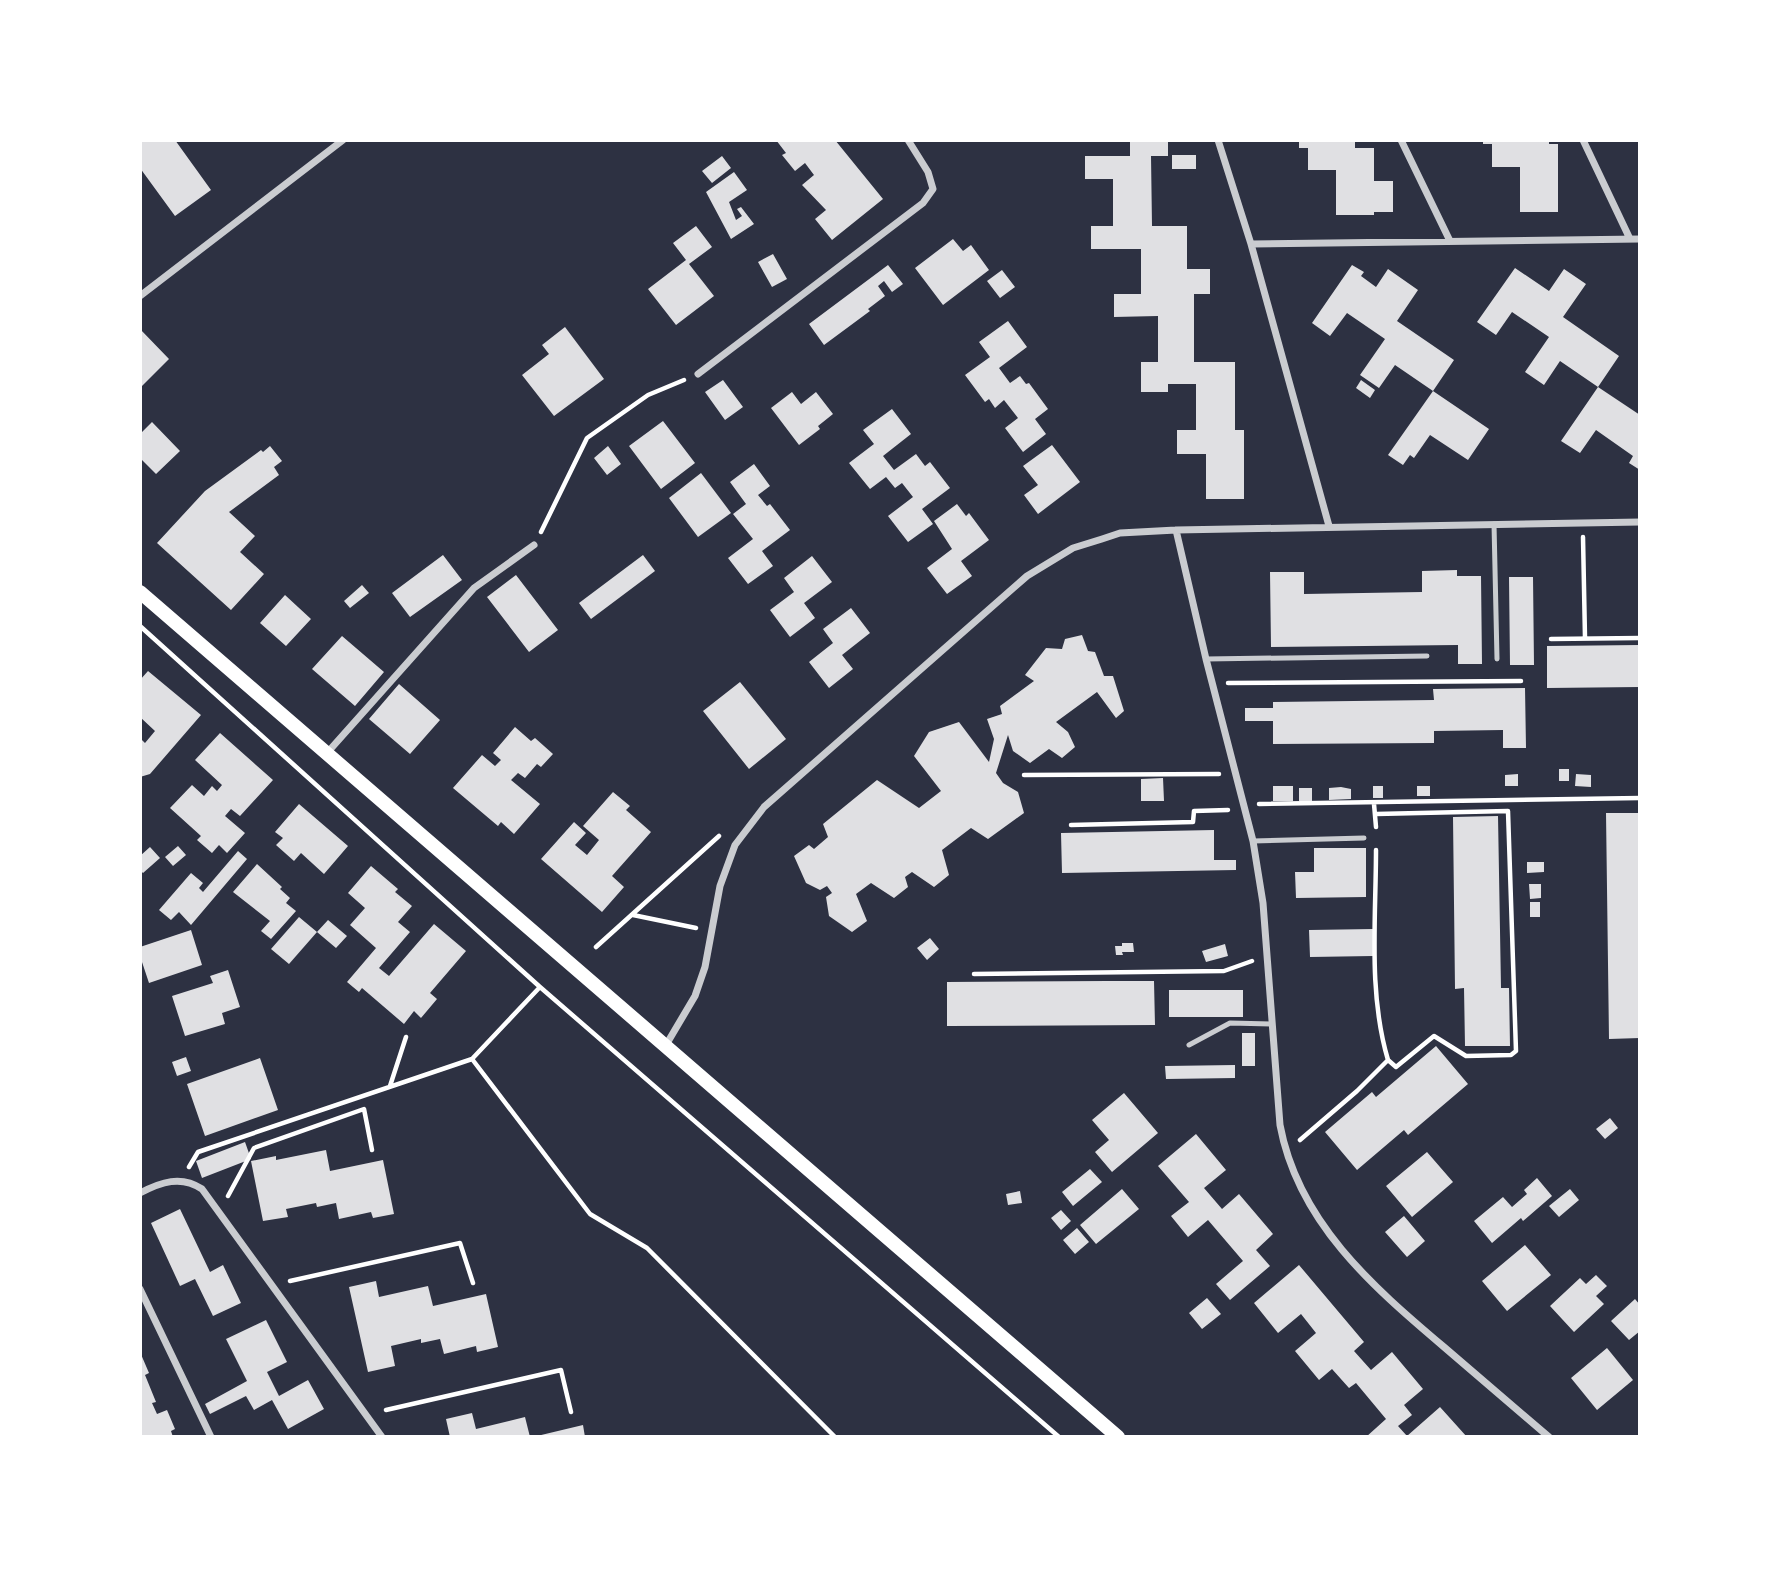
<svg xmlns="http://www.w3.org/2000/svg" width="1780" height="1577" viewBox="0 0 1780 1577" font-family="'Golos Text',sans-serif">
<rect width="100%" height="100%" fill="#2d3142"/>
<!-- building -->
<path fill="#e0e0e3" d="M140 140H175L211 190 175 216 140 168Z
M776 140H835L883 199 832 240 815 219 826 210 802 185 814 175 805 163 795 171 782 155 786 153Z
M1130 140H1168V156H1151L1152 226H1187V269H1210V294H1194V362H1235V430H1244V499H1206V454H1177V430H1196V384H1168V392H1141V362H1158V316L1114 317V294H1141V249H1091V226H1113V179H1085V156H1130Z
M1299 140H1355V148H1374V181H1393V212H1374V215H1336V170H1308V148H1299Z
M1483 140H1549V144H1558V212H1520V167H1492V144H1483Z
M1172 155H1196V169H1172Z
M722 156 731 168 712 183 702 171Z
M734 172 747 190 729 202 736 220 742 216 737 209 741 207 754 224 731 239 706 192Z
M696 226 712 247 689 264 714 296 676 325 648 289 686 260 673 243Z
M953 239 963 251 971 245 989 270 943 305 915 268Z
M773 254 787 279 772 287 758 262Z
M888 265 903 284 892 292 884 281 878 286 885 296 868 309 870 311 824 345 809 324Z
M1352 265 1364 272 1361 276 1376 287 1388 269 1418 290 1397 321 1454 360 1433 391 1395 365 1379 388 1360 375 1385 339 1347 313 1330 336 1312 323Z
M1515 268 1549 291 1564 269 1586 284 1563 317 1619 356 1598 387 1560 361 1544 385 1525 372 1549 337 1512 312 1496 335 1477 322Z
M1002 270 1015 287 1000 298 987 281Z
M1008 321 1027 347 999 368 1010 383 1020 376 1026 384 1029 383 1048 409 1035 419 1046 434 1023 452 1005 428 1018 418 1004 400 995 408 989 399 985 402 965 375 990 357 979 342Z
M565 327 604 379 554 416 522 375 549 354 542 345Z
M140 329 169 359 140 388Z
M723 380 743 407 725 420 705 392Z
M1361 380 1375 390 1370 398 1356 388Z
M1598 387 1640 415V470L1629 463 1633 456 1596 430 1580 453 1561 441Z
M1433 391 1489 429 1468 460 1430 435 1414 458 1410 455 1403 465 1388 455Z
M792 392 801 404 816 392 833 414 818 426 820 429 799 445 771 408Z
M892 409 911 434 883 456 894 470 916 454 925 466 930 462 950 488 922 509 933 524 908 542 888 516 913 497 902 483 895 488 886 477 870 489 849 463 874 444 863 430Z
M663 421 695 463 661 489 629 446Z
M152 422 180 451 156 474 140 458V434Z
M1052 445 1080 482 1038 514 1024 495 1038 485 1023 466Z
M270 446 282 461 274 467 279 475 229 512 255 536 240 552 264 574 231 610 157 543 205 491 261 450 263 452Z
M608 446 621 464 607 475 594 458Z
M754 464 770 486 758 495 767 506 770 504 790 530 762 551 773 566 748 584 728 558 753 539 733 514 746 504 730 482Z
M701 473 731 513 698 537 669 498Z
M957 504 966 516 969 513 989 540 961 561 972 576 947 594 927 568 952 549 934 521Z
M443 555 462 580 410 617 392 593Z
M643 555 655 571 591 619 579 603Z
M812 556 832 582 804 603 815 618 790 637 770 610 794 592 784 578Z
M1457 570V576H1481L1482 664H1458V645L1271 647 1270 572H1304V594L1422 592V571Z
M516 575 558 630 529 652 487 597Z
M1509 577H1533L1534 665H1510Z
M362 585 369 593 350 608 344 601Z
M285 595 311 619 286 646 260 623Z
M851 608 870 633 842 655 853 669 829 688 809 662 833 643 823 629Z
M1082 635 1088 651 1095 652 1104 676H1113L1124 711 1116 718 1097 692 1056 722 1068 732 1075 747 1062 758 1049 749 1030 763 1013 751 1008 735 996 773 1003 783 1018 792 1024 813 988 839 971 828 942 850 949 875 934 887 912 872 905 877 908 887 894 898 871 883 856 894 867 921 852 932 829 916 826 897 832 893 827 886 820 890 806 883 794 856 809 845 814 849 828 837 823 824 877 780 919 808 941 791 914 756 929 732 959 722 989 762 994 739 987 719 1002 714 1000 706 1034 681 1025 675 1046 648 1062 649 1065 639Z
M342 636 384 672 355 706 312 669Z
M1640 645V687L1547 688V646Z
M148 671 201 715 150 774 140 777V738L145 743 155 731 140 717V680Z
M740 682 786 739 749 769 703 711Z
M399 684 440 720 410 754 369 719Z
M1525 688 1526 748H1503V730L1434 731V743L1273 744V721H1245V708H1273V702L1434 700 1433 689Z
M515 727 531 741 535 738 553 754 541 767 537 764 525 778 518 773 511 780 540 804 514 834 501 822 498 826 453 788 482 755 495 766 501 760 493 753Z
M220 733 273 780 240 816 231 809 225 816 245 833 227 853 219 845 212 853 197 840 201 836 170 808 192 785 204 796 212 786 217 791 222 785 195 760Z
M1559 769H1569V781H1559Z
M1518 774V786H1505V775Z
M1576 774 1591 775V787L1575 786Z
M1163 778 1164 801H1141V779Z
M1273 786H1293V801H1273Z
M1373 786H1383V798H1373Z
M1417 786H1430V796H1417Z
M1341 787 1351 789V799L1329 800V788Z
M1299 788H1312V801H1299Z
M613 792 630 806 626 810 651 832 612 876 624 887 602 912 541 859 574 822 586 833 575 845 587 855 599 840 583 826Z
M299 804 348 846 324 874 301 853 294 861 276 845 283 838 275 832Z
M1606 813H1640V1038L1609 1039Z
M1498 816 1501 988H1509L1510 1046H1465L1464 988 1455 989 1453 817Z
M1214 830V860H1236V870L1062 873 1061 833Z
M178 846 186 855 173 866 165 857Z
M150 847 160 858 143 873 140 870V856Z
M1314 848H1366V897L1296 898 1295 872H1314Z
M238 851 247 859 191 925 179 912 171 920 159 910 191 873 203 883 199 888 203 892Z
M1527 862H1544V872L1527 873Z
M257 864 282 887 280 889 290 898 286 903 296 911 271 939 261 931 270 921 233 892Z
M371 866 398 889 395 892 412 906 398 922 410 932 379 968 389 976 434 924 466 951 430 993 437 999 421 1018 414 1011 404 1024 362 988 359 992 347 982 376 948 350 925 365 908 348 893Z
M1529 884H1541V898L1530 899Z
M1530 902H1540V917H1530Z
M299 917 317 932 289 964 271 949Z
M328 920 347 936 336 948 317 932Z
M1373 929V956L1310 957 1309 930Z
M191 930 202 965 149 983 140 956V947Z
M930 938 939 949 927 960 917 948Z
M1122 943H1133L1134 952H1122L1123 955H1116L1115 946H1122Z
M1225 944 1228 956 1206 962 1202 951Z
M228 970 240 1007 222 1013 225 1024 185 1036 172 996 213 983 210 976Z
M1108 981H1154L1155 1025 947 1026V982Z
M1169 990H1243V1017H1169Z
M1242 1033H1255V1066H1242Z
M1436 1046 1468 1084 1408 1135 1404 1130 1357 1170 1325 1132 1372 1092 1376 1097Z
M186 1057 191 1071 177 1076 172 1062Z
M260 1058 278 1110 205 1136 187 1084Z
M1235 1065V1078L1166 1079 1165 1066Z
M1124 1093 1158 1133 1112 1172 1095 1152 1109 1140 1092 1120Z
M1610 1118 1618 1128 1605 1139 1596 1129Z
M1196 1134 1226 1170 1204 1188 1222 1209 1239 1194 1273 1234 1256 1250 1270 1266 1230 1300 1216 1284 1243 1261 1208 1220 1188 1237 1171 1216 1189 1202 1158 1166Z
M245 1142 251 1159 202 1178 196 1161Z
M326 1150 330 1171 383 1160 394 1214 373 1218 371 1212 339 1219 336 1203 317 1207 316 1203 286 1209 288 1217 263 1221 251 1161 276 1156V1160Z
M1427 1152 1453 1182 1412 1217 1386 1186Z
M1090 1169 1102 1182 1073 1206 1062 1192Z
M1537 1178 1552 1196 1523 1221 1521 1218 1492 1243 1474 1221 1503 1197 1512 1207 1527 1194 1524 1190Z
M1122 1189 1139 1209 1096 1244 1080 1225Z
M1570 1189 1579 1200 1559 1217 1549 1206Z
M1020 1191 1022 1203 1008 1205 1006 1194Z
M180 1209 210 1272 223 1265 241 1303 213 1316 195 1279 180 1286 151 1223Z
M1061 1210 1071 1221 1061 1230 1051 1218Z
M1404 1216 1425 1241 1407 1257 1385 1232Z
M1077 1228 1089 1242 1075 1254 1063 1240Z
M1525 1245 1551 1275 1507 1311 1482 1281Z
M1299 1265 1364 1342 1354 1351 1371 1370 1392 1352 1423 1389 1404 1405 1412 1415 1398 1426 1407 1436 1440 1407 1467 1437H1366L1386 1419 1356 1383 1349 1388 1332 1369 1319 1380 1295 1351 1316 1333 1301 1314 1278 1333 1254 1303Z
M1596 1275 1607 1286 1596 1296 1604 1304 1574 1332 1550 1306 1580 1278 1586 1284Z
M376 1281 379 1297 428 1286 433 1306 486 1294 498 1347 477 1352 476 1346 444 1354 440 1339 421 1343V1339L391 1346 395 1366 368 1372 349 1287Z
M1207 1298 1221 1314 1202 1329 1189 1313Z
M1635 1299 1640 1305V1331L1629 1340 1611 1321Z
M266 1320 287 1362 267 1372 279 1396 308 1380 324 1409 288 1429 272 1400 254 1410 246 1396 210 1414 205 1404 247 1381 226 1339Z
M1607 1348 1633 1380 1597 1410 1571 1378Z
M140 1352 149 1373 145 1375 156 1402 152 1403 157 1414 167 1410 175 1429 171 1431 173 1437H140Z
M472 1413 476 1429 525 1417 530 1437H450L446 1419Z
M583 1425 585 1437H537V1436Z"/>
<g fill="none" stroke-linecap="round" stroke-linejoin="round">
<!-- path -->
<path stroke="#fff" stroke-width="4.5" d="M541 532 587 438 648 395 684 380
M1583 537 1585 638
M140 626 540 987 1059 1437
M1551 639 1640 638
M1228 683 1521 681
M1024 775 1219 774
M1259 804 1640 798
M1374 804 1376 827
M1376 814 1508 811 1516 1051 1511 1055 1466 1056 1434 1036 1396 1067 1388 1060
M1071 825 1193 822 1194 811 1228 810
M633 915 696 928
M596 947 719 836
M974 974 1224 971 1252 961
M472 1059 590 1214 647 1248 835 1437
M390 1086 406 1037
M1300 1140 1357 1091 1388 1060C1368 993 1376 919 1376 850
M189 1167 198 1152 472 1059 540 987
M228 1196 254 1148 364 1109 372 1150
M290 1281 460 1243 473 1283
M386 1410 561 1370 571 1412"/>
<!-- service -->
<path stroke="#caccd0" stroke-width="5" d="M1494 524 1497 659
M1206 659 1427 656
M1253 841 1364 838
M1189 1045 1230 1023 1271 1024"/>
<!-- minor -->
<path stroke="#caccd0" stroke-width="7" d="M1218 140 1251 244 1329 526
M1401 140 1450 241
M1583 140 1630 239
M1251 244 1640 239
M140 296 343 140
M698 374 923 203 933 189 928 172 908 140
M1176 530 1206 659 1253 841 1263 903 1280 1125C1298 1222 1372 1286 1444 1347 1479 1377 1514 1407 1549 1437
M327 753 474 588 534 545
M666 1045 695 996 705 967 720 886 735 845 764 807 1027 576 1073 548 1102 539 1120 533 1176 530 1640 522
M140 1193C161 1182 181 1175 202 1189L382 1437
M140 1289 211 1437"/>
<!-- secondary -->
<path stroke="#fff" stroke-width="14" d="M140 592 1118 1437"/>
</g>
<!-- border -->
<rect width="1780" height="1577" fill="none" stroke="#ffffff" stroke-width="284"/>
</svg>
